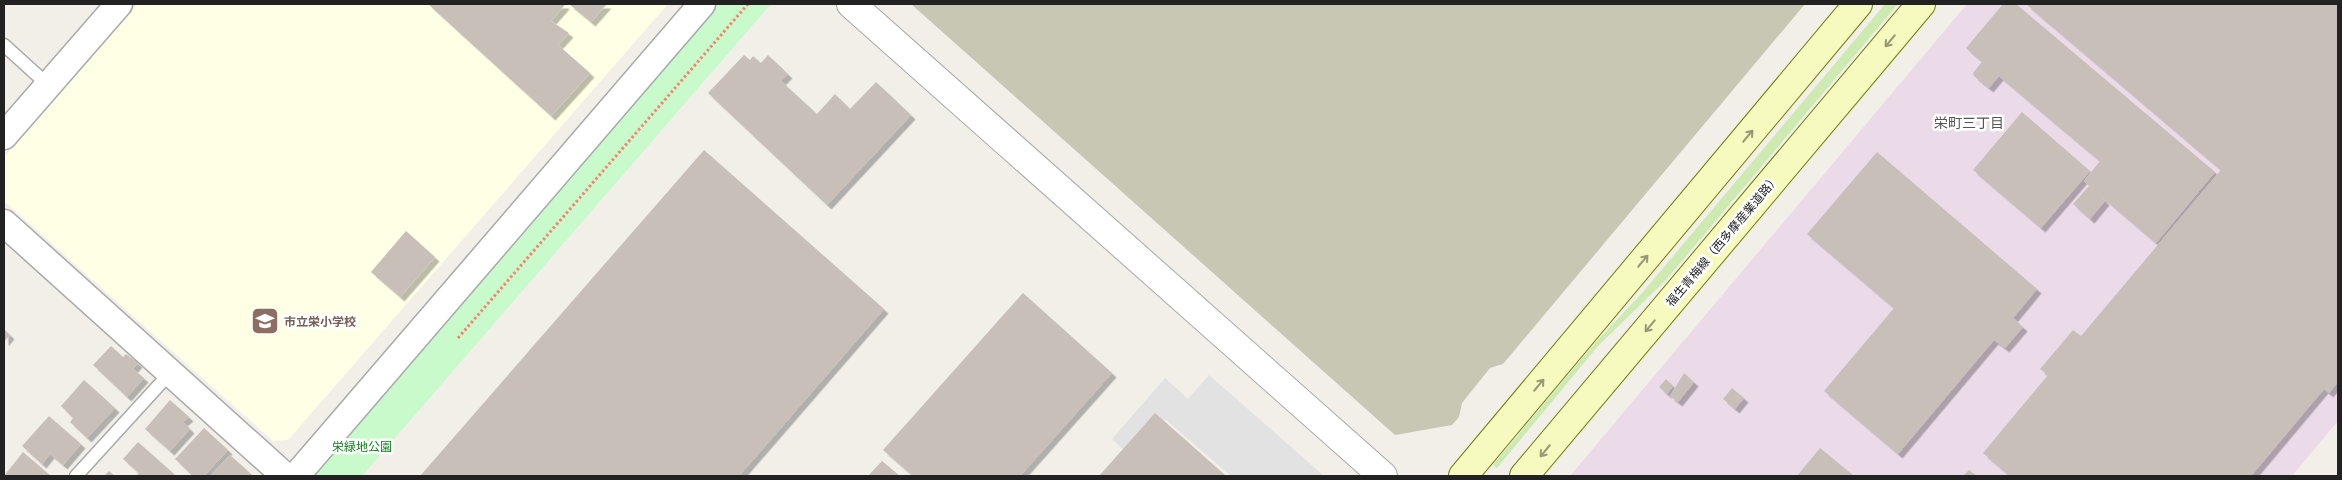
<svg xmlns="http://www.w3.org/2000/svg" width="2342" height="480" viewBox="0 0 2342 480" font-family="Barlow,'Noto Sans JP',sans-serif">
<defs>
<filter id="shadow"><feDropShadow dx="4.5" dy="4.5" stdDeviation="0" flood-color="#0004"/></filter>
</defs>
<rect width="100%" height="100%" fill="#f2efe9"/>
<!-- industrial -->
<path fill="#ebdbe8" d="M1967 4H2338V421L2292 476H1570Z"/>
<!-- education -->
<path fill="#ffffe5" d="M137 4H668L288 440 273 441 4 201V157Z"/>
<!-- construction -->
<path fill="#c7c7b4" d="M911 4H1805L1503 364 1490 368 1462 403 1459 417 1452 425 1395 435Z"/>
<!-- grass -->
<path fill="#cdebb0" d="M1885 4H1898L1666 280 1598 346 1497 468 1493 465 1594 344 1642 293Z"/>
<!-- park -->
<path fill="#c8facc" d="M719 4H771L362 476H308Z"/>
<!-- parking -->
<path fill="#e2e2e2" d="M1209 375 1324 476H1231L1165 419 1131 457 1112 439 1165 378 1188 399Z"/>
<!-- building -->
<path fill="#c7bfb8" filter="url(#shadow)" d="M428 4H564L565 5 551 21 569 33 558 45 590 73 551 116Z
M569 4H607L591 22Z
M2003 4H2016L2215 172 2156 243 2094 190 2105 201 2090 219 2073 204 2089 186 2084 181 2100 161 1999 76 1989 88 1974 76 1973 73 1982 62 1966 48Z
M2026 4H2338V382L2329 393 2324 389 2251 476H2010L1983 453 2048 375 2040 369 2073 330 2081 336 2221 170Z
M744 55 750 60 753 56 761 63 768 55 788 74 781 81 817 114 835 94 850 109 876 82 911 115 827 205 708 93Z
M2022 112 2090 171 2041 228 1973 170Z
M704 150 884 309 739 476H420Z
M1877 152 2037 289 2013 318 2023 327 2005 348 1994 340 1898 454 1824 391 1894 308 1807 234Z
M406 231 435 257 400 297 371 272Z
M1023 293 1112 373 1020 476H913L883 450Z
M4 329 10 335 4 342Z
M111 346 123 357 126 354 138 363 133 369 144 378 127 397 93 365Z
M1684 373 1694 382 1678 402 1670 396Z
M1666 379 1673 386 1667 394 1659 387Z
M84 380 115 408 87 438 70 422 73 418 61 406Z
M1732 388 1744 398 1735 409 1723 399Z
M170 400 189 417 183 422 190 429 170 451 145 429Z
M1155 413 1226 476H1099Z
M49 416 81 444 63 465 50 454 42 464 22 446Z
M204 428 228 450 204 476H193L175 459Z
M138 442 174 474 172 476H136L139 473 123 459Z
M1820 448 1854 476H1797Z
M23 452 51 476H4Z
M230 455 250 473 247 476H210Z
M882 461 900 476H868Z
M1969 470 1977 476H1963Z
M109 471 115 476H104Z"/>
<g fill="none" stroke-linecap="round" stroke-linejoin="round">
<!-- service casing -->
<g stroke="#a9a9a9" stroke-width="15">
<path id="service" d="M4 45 48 85
M76 476 170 373"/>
</g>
<!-- minor casing -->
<g stroke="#a9a9a9" stroke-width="29">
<path id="minor" d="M4 136 119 4
M4 223 285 476
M296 476 702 4"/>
</g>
<!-- tertiary casing -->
<g stroke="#a9a9a9" stroke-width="30">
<path id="tertiary" d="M851 4 1383 476"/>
</g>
<!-- secondary casing -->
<g stroke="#707d05" stroke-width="30">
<path id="secondary" d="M1463 476 1858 4
M1524 476 1921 4"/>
</g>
<!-- path -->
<path stroke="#fa8072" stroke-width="3" stroke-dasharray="2.5 2.5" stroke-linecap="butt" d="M458 338 748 4"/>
<!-- service -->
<use href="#service" stroke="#fff" stroke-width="12"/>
<!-- minor -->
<use href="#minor" stroke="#fff" stroke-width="26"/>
<!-- tertiary -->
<use href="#tertiary" stroke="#fff" stroke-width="28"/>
<!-- secondary -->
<use href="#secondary" stroke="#f7fabf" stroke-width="28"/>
</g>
<!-- one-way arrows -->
<defs><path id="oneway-shaft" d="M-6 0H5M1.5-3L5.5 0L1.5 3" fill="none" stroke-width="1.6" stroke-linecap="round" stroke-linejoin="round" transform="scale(1.25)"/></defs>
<g stroke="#979978">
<use href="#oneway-shaft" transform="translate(1890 41) rotate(130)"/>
<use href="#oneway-shaft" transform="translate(1748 136) rotate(-50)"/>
<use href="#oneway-shaft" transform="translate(1643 261) rotate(-50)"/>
<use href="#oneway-shaft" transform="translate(1650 326) rotate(130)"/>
<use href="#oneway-shaft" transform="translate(1539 385) rotate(-50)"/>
<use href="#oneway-shaft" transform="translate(1545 451) rotate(130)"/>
</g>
<!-- icons -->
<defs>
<g id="school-square" transform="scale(1.4375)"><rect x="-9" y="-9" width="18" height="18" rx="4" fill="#8d6e63" stroke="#fff"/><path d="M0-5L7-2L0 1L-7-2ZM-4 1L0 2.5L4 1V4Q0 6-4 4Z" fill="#fff"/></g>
</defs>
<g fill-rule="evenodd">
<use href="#school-square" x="265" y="321"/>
</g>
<g text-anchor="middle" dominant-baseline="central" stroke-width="5" stroke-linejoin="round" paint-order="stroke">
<!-- street labels -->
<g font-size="12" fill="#222" stroke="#fff">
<text transform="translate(1722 240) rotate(-50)">福生青梅線（西多摩産業道路）</text>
</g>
<!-- education labels -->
<g font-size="12" font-weight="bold" fill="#785e54" stroke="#fff" text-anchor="start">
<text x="284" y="321">市立栄小学校</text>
</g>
<!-- park labels -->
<g font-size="12" fill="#0c8416" stroke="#fff">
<text x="362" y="446">栄緑地公園</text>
</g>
<!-- neighbourhood labels -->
<g font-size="14" fill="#555" stroke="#fff">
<text x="1969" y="122">栄町三丁目</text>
</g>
</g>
<!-- border -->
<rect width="2342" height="480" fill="none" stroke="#222222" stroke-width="10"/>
</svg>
